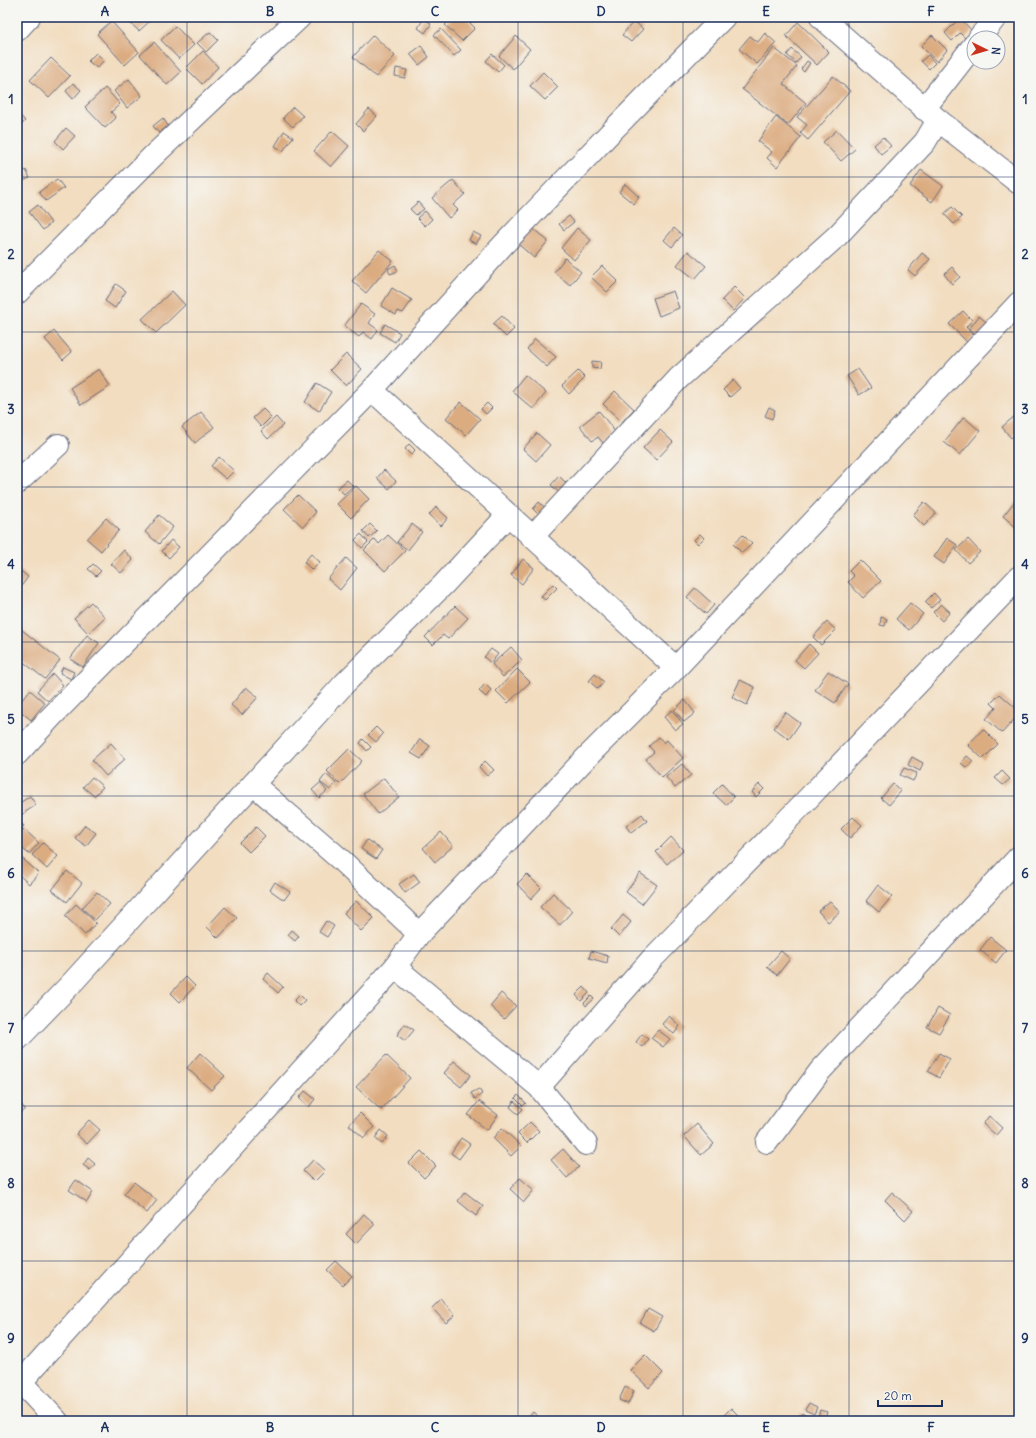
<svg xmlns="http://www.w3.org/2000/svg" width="1036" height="1438" viewBox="0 0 1036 1438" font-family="Delius,sans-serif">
<rect width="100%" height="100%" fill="#f6f6f2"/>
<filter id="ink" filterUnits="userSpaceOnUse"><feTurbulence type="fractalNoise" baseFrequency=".025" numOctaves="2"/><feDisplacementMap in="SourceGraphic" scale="8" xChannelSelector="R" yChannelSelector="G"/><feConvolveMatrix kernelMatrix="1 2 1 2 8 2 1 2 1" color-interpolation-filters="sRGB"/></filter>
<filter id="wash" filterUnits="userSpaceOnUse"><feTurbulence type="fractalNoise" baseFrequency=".012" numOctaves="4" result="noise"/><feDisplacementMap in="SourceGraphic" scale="16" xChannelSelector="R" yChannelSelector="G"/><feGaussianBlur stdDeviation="0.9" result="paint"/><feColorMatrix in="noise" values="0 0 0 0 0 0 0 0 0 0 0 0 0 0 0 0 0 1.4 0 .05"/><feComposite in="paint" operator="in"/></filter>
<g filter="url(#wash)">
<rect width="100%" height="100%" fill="#f2ddc0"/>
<g id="blocks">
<!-- building -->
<path fill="#dcac81" d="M136 17H149L151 20 139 31 130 23Z
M453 17H464L475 28 462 41 445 25Z
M424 18 431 24 425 33 418 28Z
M960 18 972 31 965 38 960 33 952 41 945 33Z
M111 21 139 52 125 65 97 34Z
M634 21 643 29 631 42 622 35Z
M798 22 829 52 817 65 786 36Z
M175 26 194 45 179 59 161 40Z
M441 29 461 50 454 56 434 35Z
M210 32 218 40 206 52 197 43Z
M765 33 776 43 757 64 739 49 750 36 758 42Z
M373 35 395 56 376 77 353 57Z
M932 35 947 50 937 62 921 46Z
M516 36 530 49 513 69 499 56Z
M154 42 181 72 167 85 140 55Z
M421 46 429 57 419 65 410 54Z
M774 48 797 66 783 84 806 103 788 125 742 89Z
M792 49 801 57 796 63 787 55Z
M203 51 218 67 202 84 186 68Z
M96 53 104 60 97 68 88 61Z
M492 54 504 65 498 72 486 61Z
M928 55 935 63 929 69 921 61Z
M51 58 70 76 49 98 30 80Z
M807 61 810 63 804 72 801 69Z
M396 68 407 70 405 78 395 76Z
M543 72 558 87 545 100 530 86Z
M833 76 850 91 808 140 800 133 807 125 797 117Z
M129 79 142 96 127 108 114 91Z
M73 83 81 90 73 99 66 91Z
M105 88 120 104 111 112 116 118 105 128 85 107Z
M293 107 303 116 293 127 283 118Z
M369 109 377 116 363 131 356 124Z
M17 112 25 121 17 129Z
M776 117 801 137 777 167 767 158 772 152 758 141Z
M163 118 168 126 159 133 153 126Z
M66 128 75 136 63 149 55 141Z
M837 130 855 149 841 161 823 142Z
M284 131 293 137 283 151 275 146Z
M332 131 349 146 331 167 314 151Z
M883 137 891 146 881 154 874 145Z
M26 170 30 178 23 181 20 174Z
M921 170 943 186 932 202 910 186Z
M57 179 64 188 46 201 39 192Z
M453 180 465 194 453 205 458 210 449 218 432 198Z
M625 184 639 197 634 204 619 192Z
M418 202 424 209 416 215 410 209Z
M38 205 51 223 43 230 29 212Z
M952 207 962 217 954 224 944 214Z
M425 211 432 219 425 226 417 218Z
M569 216 574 222 564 230 559 224Z
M531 227 548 241 534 258 517 243Z
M577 228 591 240 574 260 561 248Z
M674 228 682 235 672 247 664 240Z
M473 232 481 236 476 244 469 240Z
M379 250 393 261 366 293 352 281Z
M688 251 706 266 695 279 677 265Z
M922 253 930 259 915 276 908 270Z
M565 258 581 272 570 285 554 272Z
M395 265 398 271 390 274 388 269Z
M602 266 618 281 607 292 591 277Z
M952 267 960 277 952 284 944 274Z
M116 284 126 291 115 308 105 301Z
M734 287 745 298 733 311 722 300Z
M392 288 412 300 403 313 398 311 396 315 381 306Z
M172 291 185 305 156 333 142 319Z
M673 291 679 308 659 316 653 298Z
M361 304 375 314 369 323 378 330 372 339 363 332 359 337 344 326Z
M963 311 972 320 966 327 974 336 968 343 949 324Z
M502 316 514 329 506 337 493 324Z
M979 316 992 327 982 339 969 329Z
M385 324 400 333 395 342 380 333Z
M54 331 72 352 63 360 45 339Z
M535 339 556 357 547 367 527 349Z
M346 354 362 369 346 386 330 370Z
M592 361 601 362 600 369 592 368Z
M99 369 110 386 81 405 70 388Z
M858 369 871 388 859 395 847 376Z
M578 371 585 378 569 394 562 386Z
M525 375 546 393 533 409 512 391Z
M733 380 740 388 730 397 723 390Z
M317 383 331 392 319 411 305 402Z
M615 391 634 409 622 422 603 404Z
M461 402 480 419 466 435 446 418Z
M487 403 492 408 486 414 481 409Z
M769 407 775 410 772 419 765 416Z
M263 409 271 417 261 427 253 418Z
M599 411 616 433 603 443 598 437 592 441 580 426Z
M201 412 214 427 195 443 182 427Z
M1017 414 1019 417V431L1011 438 1002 427Z
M276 417 283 425 268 439 261 431Z
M964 417 980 431 960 455 944 442Z
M660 430 673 442 656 460 643 448Z
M537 433 550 445 536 461 523 449Z
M409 444 415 450 411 455 405 449Z
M219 457 234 471 226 479 211 466Z
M384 470 396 481 389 489 377 478Z
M559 476 571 488 564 497 551 485Z
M347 480 353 486 344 494 338 488Z
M356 486 369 499 351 518 337 504Z
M298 495 316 512 303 527 284 509Z
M1015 501 1019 505V530L1003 516Z
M539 502 551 513 544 520 533 509Z
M924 502 936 513 924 526 913 515Z
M436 507 448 518 441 526 429 515Z
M159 515 173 527 159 544 145 532Z
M106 518 119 530 101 551 87 539Z
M370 524 377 531 369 538 363 531Z
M412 524 422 532 408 550 397 542Z
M361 534 368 542 362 548 355 540Z
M700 534 704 538 698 544 694 540Z
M388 535 405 551 385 571 364 550 375 539 379 544Z
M743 535 752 544 742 553 733 544Z
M947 538 957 545 944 564 934 557Z
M968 539 980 552 968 563 956 550Z
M171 540 179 547 169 558 162 551Z
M124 550 133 560 121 573 111 564Z
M311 554 320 562 312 570 304 562Z
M346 558 357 568 340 590 328 579Z
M523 559 534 568 522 584 511 575Z
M860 560 881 581 863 598 848 582 854 576 849 571Z
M93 564 101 571 96 576 88 569Z
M17 568 28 577 17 592Z
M553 584 557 588 545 600 541 596Z
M695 588 714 605 706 614 687 597Z
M934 593 940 600 931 608 925 602Z
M91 602 105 617 88 633 74 618Z
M910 603 923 614 909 630 896 619Z
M941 604 950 612 942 621 933 612Z
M455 606 468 618 448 639 443 635 433 645 425 637Z
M881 617 887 619 885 626 880 625Z
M827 622 836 630 821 645 813 637Z
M17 626 60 660 45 679 17 657Z
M87 635 99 643 83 667 70 659Z
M809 644 818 653 804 668 795 660Z
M511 647 522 660 503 677 492 664Z
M491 649 498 654 491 663 484 657Z
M63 667 74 672 71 679 60 673Z
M517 669 530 682 508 703 496 691Z
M828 671 848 684 835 703 815 690Z
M53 674 63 685 48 701 37 691Z
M595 674 604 682 598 689 589 681Z
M740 680 755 687 747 705 732 697Z
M485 684 491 690 486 697 479 691Z
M246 687 258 697 242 715 231 705Z
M30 690 45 703 31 720 17 708V706Z
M1000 694 1019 711V714L1002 733 986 719 996 708 991 703Z
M685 700 695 713 684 722 674 710Z
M672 710 683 724 675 730 664 717Z
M785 712 800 723 789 739 774 728Z
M376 727 383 734 376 742 368 735Z
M983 729 998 744 983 759 968 745Z
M659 737 664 743 667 740 683 758 662 777 646 759 654 752 649 746Z
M363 739 371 747 367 751 360 743Z
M420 739 430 746 421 759 411 753Z
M111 743 125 759 106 776 92 760Z
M349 749 362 761 340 784 327 771Z
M967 756 973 761 967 768 961 763Z
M912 757 923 763 920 771 908 765Z
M485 761 494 770 487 776 479 767Z
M682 764 691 775 675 788 666 777Z
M904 768 917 773 913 781 900 775Z
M1002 771 1010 779 1003 785 995 778Z
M326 774 336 783 330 790 320 782Z
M92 777 103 787 94 796 83 787Z
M384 778 399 797 378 814 363 794Z
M320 783 327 791 319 798 312 790Z
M722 784 734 797 726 805 713 793Z
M759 784 764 789 756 797 752 792Z
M893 784 901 791 889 805 881 798Z
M30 796 36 805 21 815 17 809V805Z
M642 814 647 821 631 833 626 826Z
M853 817 862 825 850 838 841 829Z
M17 819 24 826 17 833Z
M85 825 96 833 86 846 75 838Z
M256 827 265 836 249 852 240 843Z
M24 829 39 843 29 854 17 844V837Z
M441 832 453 846 435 862 423 848Z
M671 837 683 850 667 864 656 852Z
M367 840 382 850 376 859 361 849Z
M43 843 58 856 47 869 32 855Z
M18 855 39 873 29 884 17 873V856Z
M67 871 82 883 67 902 52 890Z
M640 873 657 885 642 904 626 892Z
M414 874 420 882 405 893 399 884Z
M527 874 541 888 531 899 517 884Z
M275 882 290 892 284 900 270 890Z
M878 885 892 896 879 912 866 901Z
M97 892 110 904 95 920 82 908Z
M553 893 572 911 560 925 540 907Z
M356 901 374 918 361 931 344 913Z
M830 901 840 912 828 922 818 911Z
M76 904 96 923 85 935 65 916Z
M225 907 237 918 218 938 207 927Z
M623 915 631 922 619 937 611 929Z
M326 921 334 926 327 937 319 932Z
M292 930 299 936 295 941 288 935Z
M990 937 1006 950 996 963 980 950Z
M591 951 608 956 607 963 589 958Z
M781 951 790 959 777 975 767 967Z
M268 973 283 987 278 993 263 979Z
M186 977 195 986 180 1002 171 993Z
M584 987 589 993 581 1001 576 995Z
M501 993 516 1006 504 1019 490 1006Z
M300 995 305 1000 299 1006 294 1001Z
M591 996 594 999 586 1006 584 1003Z
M938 1008 950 1015 939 1033 927 1027Z
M669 1016 680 1026 674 1034 662 1024Z
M405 1024 414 1030 405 1041 397 1035Z
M658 1030 670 1039 663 1047 651 1038Z
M642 1034 648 1039 642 1047 636 1042Z
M200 1053 225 1076 211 1090 187 1068Z
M939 1053 950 1059 939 1078 928 1071Z
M386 1055 410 1078 381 1110 356 1087Z
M454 1061 471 1075 461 1087 444 1073Z
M479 1089 482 1094 475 1099 471 1093Z
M305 1091 315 1099 309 1107 299 1098Z
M518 1095 526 1103 523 1106 515 1098Z
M17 1099 25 1109 17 1116Z
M479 1101 498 1115 487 1130 468 1115Z
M514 1101 523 1109 518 1114 510 1107Z
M360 1113 374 1127 364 1138 349 1125Z
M989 1116 1002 1128 996 1135 983 1124Z
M89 1120 100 1130 87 1144 76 1134Z
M530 1122 539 1131 527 1143 518 1134Z
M697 1124 714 1144 701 1155 684 1136Z
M502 1128 521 1146 511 1156 493 1138Z
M381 1130 388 1136 382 1144 375 1138Z
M461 1138 470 1144 459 1159 451 1153Z
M563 1149 579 1167 567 1178 551 1160Z
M421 1151 436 1166 424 1178 409 1163Z
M88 1158 95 1164 90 1170 83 1165Z
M313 1160 325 1171 314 1182 303 1171Z
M520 1178 534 1190 524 1202 510 1189Z
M76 1180 93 1192 87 1202 69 1190Z
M134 1182 157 1200 147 1213 124 1194Z
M465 1192 483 1206 476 1216 458 1201Z
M892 1192 913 1211 905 1220 885 1200Z
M364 1214 375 1224 356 1244 346 1234Z
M336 1261 352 1276 343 1285 327 1270Z
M441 1299 455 1315 446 1323 432 1308Z
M648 1309 662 1317 654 1331 640 1323Z
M645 1355 663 1373 649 1388 630 1370Z
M625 1387 634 1391 628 1404 619 1400Z
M809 1403 817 1407 814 1414 805 1410Z
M731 1408 738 1415 733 1421H718Z
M820 1410 827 1412 825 1420 818 1418Z
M533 1412 541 1419 539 1421H526Z
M802 1413 813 1421H796Z"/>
</g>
</g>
<g filter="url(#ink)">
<use href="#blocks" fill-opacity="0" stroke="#666c80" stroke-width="1"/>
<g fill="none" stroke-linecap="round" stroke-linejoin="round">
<!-- street casing -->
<g stroke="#666c80" stroke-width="24">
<path id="street" d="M821 17 938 120 1019 183
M17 30 29 17
M979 38 996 17
M924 109 974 45
M17 293 153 156 300 17
M372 390 676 668
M17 483 58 445
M532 537 679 378 838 235 925 142 938 120
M17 754 52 716 372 390 503 245 610 133 724 17
M253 784 341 860 419 934
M395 967 539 1087 586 1144
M17 1040 70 985 345 683 444 584 508 515
M539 1087 651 960 797 810 1019 577
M767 1142 820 1071 1019 857
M17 1378 57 1421
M21 1382 395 967 419 934 585 759 676 668 1019 303"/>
</g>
<!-- street -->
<use href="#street" stroke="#fff" stroke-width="22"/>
</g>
</g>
<!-- grid -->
<path fill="none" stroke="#1b2f5e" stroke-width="1" stroke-opacity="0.55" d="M187 17V1421M353 17V1421M518 17V1421M683 17V1421M849 17V1421M17 177H1019M17 332H1019M17 487H1019M17 642H1019M17 796H1019M17 951H1019M17 1106H1019M17 1261H1019"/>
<!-- margin -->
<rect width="1036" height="1438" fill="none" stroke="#f6f6f2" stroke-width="44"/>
<!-- north arrow -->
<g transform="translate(986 50) rotate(95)"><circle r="19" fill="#f6f6f2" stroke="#9ea6b7"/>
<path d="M0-3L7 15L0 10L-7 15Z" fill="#c8321e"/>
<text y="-6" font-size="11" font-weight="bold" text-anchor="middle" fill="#1b2f5e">N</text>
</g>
<!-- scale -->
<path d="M878 1400v6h64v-6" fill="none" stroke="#1b2f5e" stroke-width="2"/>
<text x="884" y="1400" font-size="12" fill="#1b2f5e" stroke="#f6f6f2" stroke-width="3" paint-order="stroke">20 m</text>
<rect x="22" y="22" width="992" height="1394" fill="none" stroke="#1b2f5e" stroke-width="1.5"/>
<g font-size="13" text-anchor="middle" font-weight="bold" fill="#1b2f5e">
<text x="105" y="16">A</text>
<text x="270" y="16">B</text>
<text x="435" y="16">C</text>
<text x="601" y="16">D</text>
<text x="766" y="16">E</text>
<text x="931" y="16">F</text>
<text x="11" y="104">1</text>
<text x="1025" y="104">1</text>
<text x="11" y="259">2</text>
<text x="1025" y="259">2</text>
<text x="11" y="414">3</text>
<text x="1025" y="414">3</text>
<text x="11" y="569">4</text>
<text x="1025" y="569">4</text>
<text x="11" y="724">5</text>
<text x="1025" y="724">5</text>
<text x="11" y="878">6</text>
<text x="1025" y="878">6</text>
<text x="11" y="1033">7</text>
<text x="1025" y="1033">7</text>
<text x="11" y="1188">8</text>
<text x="1025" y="1188">8</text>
<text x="11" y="1343">9</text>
<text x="1025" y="1343">9</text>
<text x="105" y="1432">A</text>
<text x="270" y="1432">B</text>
<text x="435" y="1432">C</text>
<text x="601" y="1432">D</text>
<text x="766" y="1432">E</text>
<text x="931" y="1432">F</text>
</g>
</svg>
